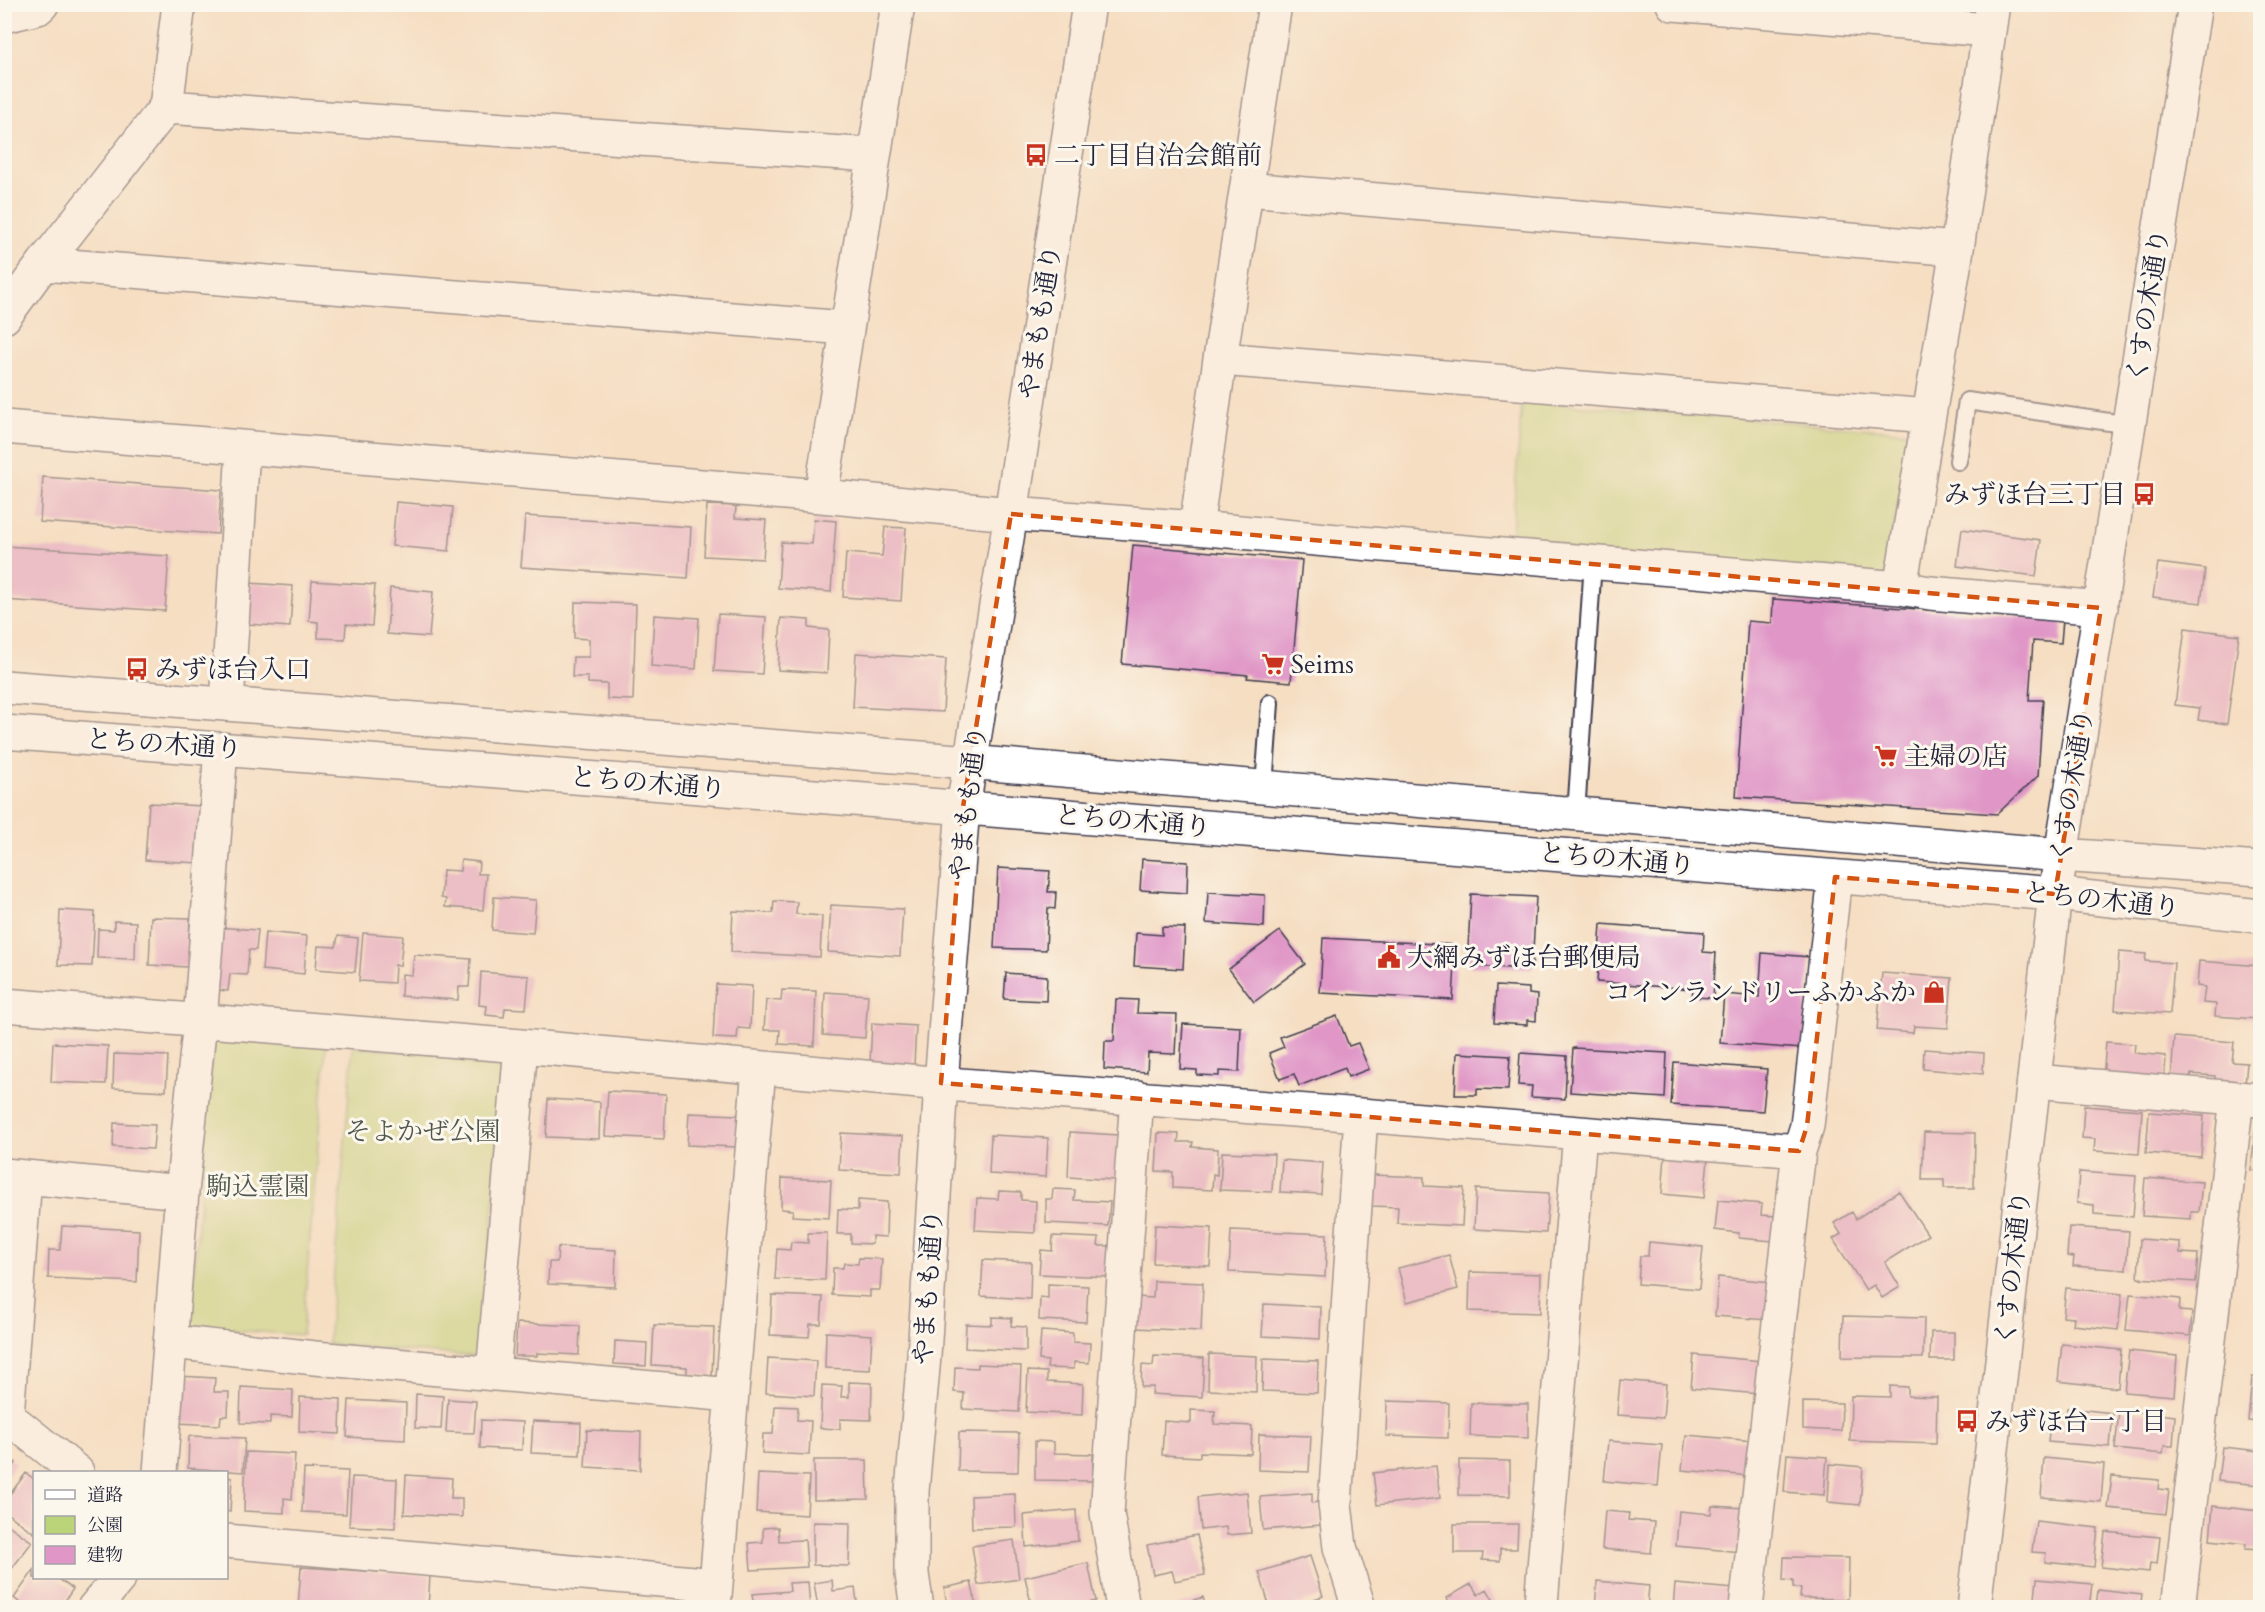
<svg xmlns="http://www.w3.org/2000/svg" width="2265" height="1612" viewBox="0 0 2265 1612" font-family="Cardo,'Noto Serif JP',serif">
<rect width="100%" height="100%" fill="#fbf7ec"/>
<filter id="ink" filterUnits="userSpaceOnUse"><feTurbulence type="fractalNoise" baseFrequency=".0167" numOctaves="2"/><feDisplacementMap in="SourceGraphic" scale="12" xChannelSelector="R" yChannelSelector="G"/><feConvolveMatrix kernelMatrix="1 2 1 2 8 2 1 2 1" color-interpolation-filters="sRGB"/></filter>
<filter id="wash" filterUnits="userSpaceOnUse"><feTurbulence type="fractalNoise" baseFrequency=".008" numOctaves="4" result="noise"/><feDisplacementMap in="SourceGraphic" scale="24" xChannelSelector="R" yChannelSelector="G"/><feGaussianBlur stdDeviation="1.35" result="paint"/><feColorMatrix in="noise" values="0 0 0 0 0 0 0 0 0 0 0 0 0 0 0 0 0 1.4 0 .05"/><feComposite in="paint" operator="in"/></filter>
<g filter="url(#wash)">
<rect width="100%" height="100%" fill="#f5dec2"/>
<!-- green -->
<path fill="#bcd479" stroke="#6f7b5a" stroke-width="1.5" d="M1522 401 1910 432 1885 577 1511 546Z
M213 1037 326 1046 302 1335 190 1327Z
M353 1047 506 1060 481 1357 328 1344Z"/>
<g id="blocks">
<!-- building -->
<path fill="#e097c7" d="M43 477 221 490 218 534 40 522Z
M396 502 453 507 449 551 392 546Z
M707 505 736 506 735 518 766 520 763 559 704 556Z
M525 516 691 527 688 578 521 567Z
M814 519 836 521 831 592 778 588 781 542 812 544Z
M885 527 906 528 901 601 843 597 846 553 882 556Z
M1962 529 2041 540 2036 576 1957 566Z
M1133 545 1302 560 1291 682 1247 678 1248 675 1122 664Z
M4 546 169 556 165 611 4 600Z
M2158 563 2205 569 2201 603 2153 597Z
M312 581 375 585 372 626 346 624 345 639 318 638V622L309 621Z
M249 583 293 586 290 627 247 624Z
M390 588 433 592 429 637 387 634Z
M1773 599 2063 619 2061 643 2033 641 2029 700H2043L2038 776 1997 814 1736 797 1748 621 1772 623Z
M575 602 636 604 633 700 607 699V684L588 683V677H572L573 657H589V639L574 638Z
M718 614 766 617 762 674 714 671Z
M654 615 699 618 696 669 651 666Z
M781 618 809 620V628L829 630 827 673 778 670Z
M2185 628 2239 635 2227 724 2198 720 2200 708 2175 705Z
M856 653 946 659 943 712 853 707Z
M149 803 202 806 199 863 145 860Z
M1142 859 1188 862 1187 893 1140 890Z
M461 860 479 862 478 874H486L483 910 445 907 446 899 441 898 443 870 460 871Z
M998 868 1050 871 1048 892H1056L1055 909 1048 908 1046 950 994 948Z
M1208 892 1265 895 1264 927 1206 923Z
M1471 894 1536 897 1532 969 1467 966Z
M494 897 536 900 533 933 492 930Z
M774 901 797 902 796 914 822 916 820 957 731 952 733 911 773 913Z
M831 905 903 909 900 956 828 952Z
M60 910 95 912 92 966 58 965Z
M151 917 190 918 188 967 149 965Z
M114 921 136 922 135 959 97 958 98 929 114 930Z
M1601 924 1704 932 1703 952 1716 953 1713 998 1692 997 1693 989 1597 982Z
M216 927 258 930 256 950H249L247 975 230 974 228 991 205 989Z
M1162 927 1185 928 1183 969 1134 966 1136 933 1162 935Z
M1280 931 1305 964 1254 1002 1229 969Z
M265 932 307 936 304 974 262 970Z
M363 933 403 936 400 966 395 965 394 983 359 981Z
M338 936 358 938 355 972 316 969 318 946 336 947Z
M1323 938 1456 945 1453 1000 1320 993Z
M2119 952 2146 954 2145 961 2174 963 2170 1014 2115 1010Z
M1762 953 1810 957 1803 1049 1720 1043 1724 994 1759 997Z
M414 955 471 959 469 987H459L458 1000 401 996 402 974 412 975Z
M2199 961 2260 966 2258 1019 2215 1016 2216 1004 2203 1003 2205 987 2197 986Z
M481 972 529 976 526 1009 505 1008 504 1017 486 1015 487 1006 479 1005Z
M1006 973 1047 976 1046 1001 1004 999Z
M1882 973 1952 978 1948 1028 1914 1026 1913 1033 1877 1030Z
M716 984 752 986 750 1029 738 1028 737 1039 713 1038Z
M1496 986 1529 988V994L1537 995 1536 1021 1527 1020V1025L1494 1023Z
M782 990 816 991 814 1046 779 1044 780 1030H764L766 1000 781 1001Z
M825 992 868 995 865 1038 823 1035Z
M1116 999 1138 1000 1137 1013 1177 1014 1175 1054 1148 1053 1147 1072 1104 1069 1105 1041H1114Z
M1337 1016 1349 1046 1358 1043 1369 1069 1348 1077 1345 1068 1299 1086 1294 1074 1280 1079 1269 1053 1284 1047 1280 1037Z
M872 1023 916 1026 914 1065 870 1063Z
M1183 1024 1241 1027 1239 1072 1219 1071V1076L1197 1075V1070L1180 1069Z
M2174 1037 2234 1042 2232 1062 2247 1063 2245 1086 2215 1083V1076L2191 1074V1081L2171 1079Z
M2106 1042 2135 1044 2134 1053 2166 1056 2164 1084 2103 1079Z
M53 1043 108 1046 106 1084 51 1082Z
M1573 1048 1667 1053 1665 1098 1570 1092Z
M1924 1049 1984 1053 1983 1074 1923 1069Z
M1457 1053 1510 1056 1508 1090 1477 1089V1095H1455Z
M1520 1053 1567 1056 1565 1099 1531 1097 1532 1086 1518 1085Z
M114 1054 168 1056 166 1091 113 1088Z
M1674 1062 1767 1069 1763 1111 1671 1105Z
M608 1091 666 1094 664 1139 605 1136Z
M548 1099 600 1102 599 1139 546 1137Z
M2084 1106 2142 1110 2139 1154 2094 1151 2095 1139 2082 1138Z
M2149 1112 2204 1116 2201 1157 2146 1153Z
M689 1113 738 1115 737 1147 687 1145Z
M114 1123 155 1125 153 1149 113 1147Z
M1070 1132 1118 1135 1116 1180 1068 1177Z
M1924 1132 1975 1133 1974 1188H1944V1180H1922Z
M841 1133 903 1136 901 1173 839 1170Z
M1158 1133 1179 1134 1178 1142H1193L1192 1147 1218 1149 1217 1175 1213 1174 1212 1190 1173 1188V1172L1156 1171Z
M2255 1133H2260V1171L2251 1170Z
M991 1135 1048 1138 1046 1177 989 1174Z
M1222 1152 1274 1154 1272 1192 1220 1190Z
M1665 1156 1708 1160 1704 1198 1662 1194Z
M1282 1160 1323 1163 1321 1194 1280 1192Z
M2079 1172 2136 1176 2133 1217 2094 1214V1205L2077 1203Z
M1373 1175 1424 1177V1186L1464 1188 1462 1226 1397 1223 1398 1207 1371 1206Z
M782 1178 831 1180 829 1218 792 1216 793 1210 781 1209Z
M2145 1178 2202 1182 2199 1212H2191V1219L2142 1216Z
M1053 1189 1075 1190 1074 1200 1110 1202 1108 1226 1046 1223V1199H1052Z
M1476 1189 1549 1193 1546 1233 1474 1229Z
M999 1191 1021 1192V1200L1036 1201 1035 1233 975 1230 977 1198 998 1199Z
M1899 1191 1928 1235 1885 1262 1900 1287 1882 1298 1874 1285 1866 1290 1833 1239 1841 1234 1834 1223 1852 1212 1856 1219Z
M858 1200 887 1202 886 1237 872 1236V1244L851 1243V1234H837L838 1209 858 1210Z
M1718 1200 1762 1204 1761 1215 1775 1216 1773 1241 1739 1238V1233L1715 1230Z
M1155 1225 1212 1228 1210 1266 1153 1263Z
M62 1226 139 1230 137 1282 48 1278 49 1250H60Z
M2069 1227 2129 1231 2126 1270 2073 1266 2074 1257 2067 1256Z
M1231 1230 1327 1234 1325 1277 1229 1272Z
M808 1233H827L825 1280 775 1279 777 1249 790 1250 791 1242 808 1243Z
M1053 1236 1099 1238 1098 1246H1111L1110 1277 1039 1274 1041 1250 1052 1251Z
M2140 1239 2180 1242V1253L2198 1254 2196 1282 2138 1278Z
M1649 1242 1703 1247 1699 1289 1638 1284 1640 1256H1648Z
M558 1247 616 1250 615 1287 548 1284 549 1262H557Z
M1449 1255 1458 1289 1407 1302 1398 1268Z
M859 1258 882 1259 880 1290H870V1297L832 1295 833 1268H843L844 1263 858 1264Z
M983 1260 1031 1262 1030 1299 981 1296Z
M1470 1272 1541 1274 1540 1313 1469 1311Z
M1718 1277 1771 1282 1768 1320 1715 1316Z
M1154 1281 1203 1283 1201 1331 1135 1328 1136 1297 1153 1298Z
M1048 1284 1088 1286 1086 1322 1039 1320 1040 1297 1048 1298Z
M2066 1288 2122 1294 2118 1330 2073 1325 2074 1318 2063 1317Z
M2130 1294 2180 1299 2179 1311 2192 1312 2190 1336 2126 1330Z
M772 1295 823 1297 821 1324H810L809 1337 770 1335Z
M1264 1304 1321 1307 1320 1339 1262 1336Z
M1843 1316 1924 1318 1923 1358 1842 1357Z
M992 1317 1012 1318 1011 1326 1026 1327V1351L965 1348 966 1324 992 1325Z
M517 1323 580 1326 579 1355 537 1353V1356H515Z
M654 1325 714 1327 712 1376 687 1374V1367L652 1365Z
M1041 1331 1073 1333V1342L1090 1343 1089 1363 1074 1362V1369L1047 1368 1048 1361 1039 1360Z
M826 1332 872 1335 870 1370 825 1368Z
M1931 1332H1954V1360H1930Z
M615 1341 647 1343 646 1366 614 1364Z
M2062 1344 2121 1350 2118 1388 2058 1381Z
M2129 1351 2177 1356 2174 1396 2124 1392Z
M1209 1354 1257 1356 1256 1392 1208 1390Z
M1694 1355 1762 1361 1759 1394 1691 1388Z
M1154 1356 1204 1358 1202 1397 1152 1394 1153 1387H1141L1142 1365 1153 1366Z
M768 1358 816 1361 814 1396 766 1393Z
M1263 1359 1318 1361 1317 1393 1262 1391Z
M978 1364 1021 1366 1019 1412 963 1409 964 1393 954 1392 955 1367 978 1368Z
M1028 1371 1047 1372V1382L1083 1384 1082 1415 1026 1412Z
M178 1376 215 1378 214 1392H229L228 1416H221L220 1425 176 1423Z
M2252 1377 2260 1378V1422L2248 1421Z
M1620 1380 1666 1384 1663 1418 1617 1415Z
M849 1382 872 1383 871 1420 840 1419V1429L820 1428 822 1385 842 1386 841 1397H849Z
M1890 1386 1908 1387V1396L1937 1397 1936 1444 1850 1441 1851 1396 1890 1397Z
M241 1387 293 1390 292 1417 270 1416V1424L240 1423Z
M416 1394 443 1396 441 1429 415 1428Z
M300 1397 341 1399 340 1434 299 1432Z
M448 1399 476 1401 474 1433 446 1432Z
M349 1400 406 1403 405 1440 347 1437Z
M1387 1401 1449 1403 1448 1438 1386 1436Z
M1803 1402 1842 1403 1841 1431 1803 1429Z
M1471 1403 1528 1404V1438L1470 1436Z
M775 1406 798 1407 797 1420 811 1421 809 1455 762 1453 763 1434H773Z
M2067 1408 2113 1413 2110 1447 2048 1442 2051 1413 2067 1414Z
M1191 1410 1215 1411 1214 1424 1252 1426 1251 1454 1200 1452V1457L1162 1455 1164 1421 1191 1423Z
M2119 1410 2175 1416 2173 1446H2164L2163 1454 2115 1449Z
M481 1420 523 1422 522 1450 480 1448Z
M533 1421 581 1423 580 1455 531 1453Z
M587 1430 641 1432 640 1470 585 1467Z
M959 1432 1019 1433 1018 1472 958 1471Z
M1259 1434 1311 1436 1309 1472 1258 1470Z
M1686 1435 1754 1441 1751 1476 1682 1470Z
M189 1436 245 1438 243 1472 188 1468Z
M1035 1441 1054 1442V1453L1093 1454V1481L1035 1480Z
M1608 1441 1662 1445 1658 1486 1604 1481Z
M2222 1447 2260 1451V1485L2218 1481Z
M246 1452 295 1454 292 1499 284 1498V1513L244 1511Z
M5 1454 16 1463 5 1479Z
M1787 1454 1827 1457 1824 1495 1784 1492Z
M2044 1458 2104 1464 2101 1502 2041 1497Z
M814 1460H867L868 1499 814 1500Z
M1459 1460 1510 1461V1496L1459 1495Z
M1830 1464 1863 1467 1860 1505 1828 1502Z
M1436 1466 1440 1498 1377 1505 1373 1473Z
M304 1469 348 1471 346 1514 302 1512Z
M26 1473 34 1479V1533L4 1511V1502Z
M758 1474 809 1476 807 1515 756 1512Z
M406 1475 452 1478 451 1498H462V1517L404 1514Z
M2112 1476 2159 1480 2158 1489 2169 1490 2166 1514 2108 1508Z
M226 1477 232 1478 230 1512 226 1511Z
M352 1477 397 1479 395 1528 349 1526Z
M1247 1492 1251 1533 1227 1535 1226 1527 1201 1530 1198 1497Z
M1312 1493V1503L1319 1502 1321 1525 1263 1530 1260 1497Z
M1015 1494 1016 1527 972 1528 971 1496Z
M1712 1506 1745 1508 1741 1552 1676 1546 1679 1511 1711 1514Z
M2213 1506 2260 1511V1550L2245 1549 2246 1544 2210 1540Z
M1076 1510 1078 1541 1026 1547 1024 1515Z
M1605 1511 1629 1513 1628 1520 1654 1522 1651 1553 1602 1549Z
M2036 1521 2098 1528 2094 1567 2045 1562 2046 1553 2032 1552Z
M4 1522 32 1542 4 1579Z
M813 1522 850 1523 849 1566 813 1565Z
M1454 1524H1518L1517 1549H1500V1561L1482 1560 1483 1553H1454Z
M778 1527 779 1541 805 1540 807 1567 751 1570 749 1543 763 1542V1528Z
M2105 1532 2160 1537 2157 1564 2150 1563 2149 1572 2101 1567Z
M1197 1535 1205 1575 1175 1581 1172 1571 1153 1575 1147 1545Z
M1014 1540 1019 1579 978 1585 972 1546Z
M1310 1556 1323 1596 1288 1608H1270L1259 1572Z
M1784 1557 1849 1558 1848 1599 1800 1598 1801 1588H1793V1581L1783 1580Z
M1088 1563 1096 1601 1066 1608H1032L1025 1577Z
M301 1567 430 1575 428 1608H298Z
M34 1570V1578H57L73 1589 60 1608H27L14 1598Z
M2037 1579 2092 1584 2089 1608H2034Z
M832 1580 833 1591 855 1588 858 1608H818L814 1583Z
M1597 1581 1649 1586 1647 1608H1595Z
M808 1582 810 1608H754L752 1594 790 1591 789 1583Z
M971 1582 977 1608H948L944 1588Z
M1471 1584 1478 1595 1487 1589 1498 1608H1452L1447 1598Z
M1675 1584 1735 1589 1733 1608H1673Z
M2098 1590 2142 1595 2140 1608H2096Z
M1203 1597 1206 1608H1174V1607Z"/>
</g>
</g>
<g filter="url(#ink)">
<use href="#blocks" fill-opacity="0" stroke="#423e4f" stroke-width="1.5"/>
<g fill="none" stroke-linecap="round" stroke-linejoin="round">
<!-- service casing -->
<g stroke="#423e4f" stroke-width="20">
<path id="service" d="M1958 461 1967 401 2130 425
M1264 787 1270 703
M1576 814 1593 562"/>
</g>
<!-- minor casing -->
<g stroke="#423e4f" stroke-width="36">
<path id="minor" d="M1673 4 1988 30
M4 16 38 8 42 4
M166 107 873 155
M1247 189 1957 249
M43 264 846 328
M4 317 43 264 166 107 179 4
M1220 359 1929 416
M4 427 821 496 1011 514 1196 528 1359 543 1900 588 1930 593 2101 608
M821 496 898 4
M1196 528 1220 359 1275 4
M1900 588 1957 249 1993 4
M227 704 243 449
M4 1005 521 1046 920 1082 1361 1115 1799 1151
M2034 1081 2260 1100
M4 1175 182 1192
M25 1177 7 1416 77 1472
M172 1342 315 1358 732 1395
M493 1374 521 1046
M160 1472 182 1192 200 1021 221 749
M226 1541 716 1585
M94 1608 119 1578
M714 1608 759 1068
M1123 1608 1107 1513 1137 1097
M1359 1608 1340 1547 1335 1504 1361 1115
M1538 1608 1541 1604 1580 1133
M1746 1608 1799 1151 1807 1126 1835 877
M2178 1608 2237 1098"/>
</g>
<!-- tertiary casing -->
<g stroke="#423e4f" stroke-width="36">
<path id="tertiary" d="M4 687 921 758 2061 855 2260 869
M4 732 2055 894 2260 916
M917 1608 912 1574V1491L924 1356 941 1083 963 807 1011 514 1089 4
M1974 1608 2055 894 2195 4"/>
</g>
<!-- service -->
<use href="#service" stroke="#fff" stroke-width="16"/>
<!-- minor -->
<use href="#minor" stroke="#fff" stroke-width="33"/>
<!-- tertiary -->
<use href="#tertiary" stroke="#fff" stroke-width="33"/>
</g>
</g>
<!-- marked area -->
<path d="M0 0H2265V1612H0ZM1011 514 2101 608 2055 894 1835 877 1807 1126 1799 1151 941 1083 963 807Z" fill="#f5dec2" fill-opacity=".55" fill-rule="evenodd"/>
<path fill="none" stroke="#d45411" stroke-width="4.5" stroke-dasharray="12 8" stroke-linejoin="round" d="M1011 514 2101 608 2055 894 1835 877 1807 1126 1799 1151 941 1083 963 807Z"/>
<!-- icons -->
<defs>
<g id="bus-bare" transform="scale(1.8)"><path d="M-5-6H5V4H4V6H2V4H-2V6H-4V4H-5ZM-3.5-4V0h7V-4ZM-3.5 1.2v1.5H-2V1.2ZM2 1.2v1.5H3.5V1.2Z" fill="#c8321e" stroke="#fbf7ec" stroke-width="2.5" paint-order="stroke"/></g>
<g id="supermarket-bare" transform="scale(1.8)"><path d="M-6-5.5h2.5l.6 2H6L4.5 2H-2.5L-4.4-4H-6ZM-1.5 3.2a1.3 1.3 0 1 0 .1 0ZM3 3.2a1.3 1.3 0 1 0 .1 0Z" fill="#c8321e" stroke="#fbf7ec" stroke-width="2.5" paint-order="stroke"/></g>
<g id="civic-bare" transform="scale(1.8)"><path d="M-.6-6.5H3V-4.5H.6V-3L4-1V1h2V6H-6V1h2V-1L-.6-3ZM-1.2 2.5V6h2.4V2.5Z" fill="#c8321e" stroke="#fbf7ec" stroke-width="2.5" paint-order="stroke"/></g>
<g id="shop-bare" transform="scale(1.8)"><path d="M-5-2.5h2.3a2.7 3.5 0 0 1 5.4 0H5L5.5 6h-11ZM-1.5-2.5h3a1.5 2.3 0 0 0-3 0Z" fill="#c8321e" stroke="#fbf7ec" stroke-width="2.5" paint-order="stroke"/></g>
</defs>
<g fill-rule="evenodd">
<use href="#bus-bare" x="1036" y="155"/>
<use href="#bus-bare" x="2144" y="494"/>
<use href="#supermarket-bare" x="1273" y="664"/>
<use href="#bus-bare" x="137" y="669"/>
<use href="#supermarket-bare" x="1886" y="756"/>
<use href="#civic-bare" x="1389" y="957"/>
<use href="#shop-bare" x="1934" y="992"/>
<use href="#bus-bare" x="1967" y="1421"/>
</g>
<g text-anchor="middle" dominant-baseline="central" stroke-width="6" stroke-linejoin="round" paint-order="stroke">
<!-- poi labels -->
<g font-size="26" fill="#22223b" stroke="#fbf7ec" text-anchor="start">
<text x="1054" y="155">二丁目自治会館前</text>
<text x="2126" y="494" text-anchor="end">みずほ台三丁目</text>
<text x="1291" y="664">Seims</text>
<text x="155" y="669">みずほ台入口</text>
<text x="1904" y="756">主婦の店</text>
<text x="1407" y="957">大網みずほ台郵便局</text>
<text x="1916" y="992" text-anchor="end">コインランドリーふかふか</text>
<text x="1985" y="1421">みずほ台一丁目</text>
</g>
<!-- street labels -->
<g font-size="26" fill="#22223b" stroke="#fbf7ec">
<text transform="translate(2148 306) rotate(-81)">くすの木通り</text>
<text transform="translate(1040 322) rotate(-81)">やまもも通り</text>
<text transform="translate(164 744) rotate(4)">とちの木通り</text>
<text transform="translate(648 783) rotate(5)">とちの木通り</text>
<text transform="translate(2072 786) rotate(-81)">くすの木通り</text>
<text transform="translate(968 803) rotate(-83)">やまもも通り</text>
<text transform="translate(1133 821) rotate(5)">とちの木通り</text>
<text transform="translate(1617 859) rotate(5)">とちの木通り</text>
<text transform="translate(2102 900) rotate(6)">とちの木通り</text>
<text transform="translate(2013 1268) rotate(-84)">くすの木通り</text>
<text transform="translate(928 1287) rotate(-86)">やまもも通り</text>
</g>
<!-- park labels -->
<g font-size="26" fill="#50574e" stroke="#fbf7ec">
<text x="423" y="1131">そよかぜ公園</text>
<text x="258" y="1186">駒込霊園</text>
</g>
</g>
<!-- margin -->
<rect width="2265" height="1612" fill="none" stroke="#fbf7ec" stroke-width="24"/>
<!-- legend -->
<rect x="33" y="1471" width="195" height="108" fill="#fbf7ec" stroke="#a4a2a5" stroke-width="1.5"/>
<rect x="45" y="1490" width="30" height="9" fill="#ffffff" stroke="#a4a2a5" stroke-width="1.5"/>
<text x="87" y="1501" font-size="18" fill="#22223b">道路</text>
<rect x="45" y="1516" width="30" height="18" fill="#bcd479" stroke="#a4a2a5" stroke-width="1.5"/>
<text x="87" y="1531" font-size="18" fill="#22223b">公園</text>
<rect x="45" y="1546" width="30" height="18" fill="#e097c7" stroke="#a4a2a5" stroke-width="1.5"/>
<text x="87" y="1561" font-size="18" fill="#22223b">建物</text>
</svg>
